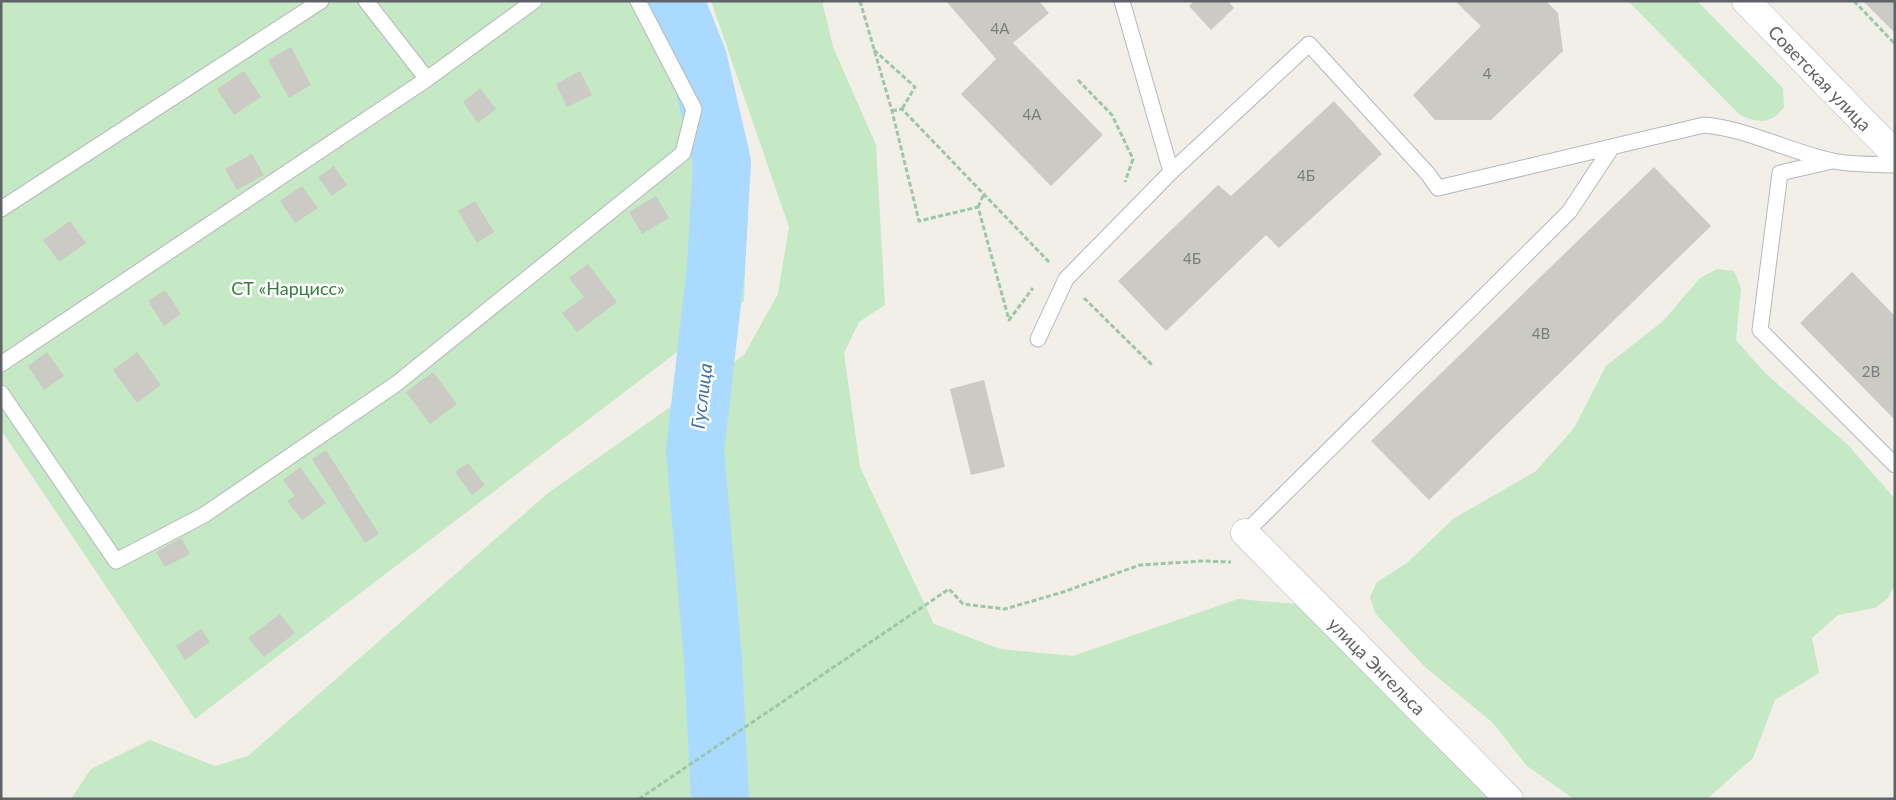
<svg xmlns="http://www.w3.org/2000/svg" width="1896" height="800" viewBox="0 0 1896 800" font-family="Lato,sans-serif">
<rect width="100%" height="100%" fill="#f1efe8"/>
<!-- green -->
<path fill="#c5e8c5" d="M1 1H702L748 191 744 301 195 719 1 430Z
M711 1H822L833 47 876 145 885 305 859 322 844 353 860 467 934 624 1000 649 1073 656 1238 599 1308 605 1508 799H71L91 769 150 740 215 766 248 756 548 493 744 355 778 294 789 227Z
M1628 1H1697L1783 88 1784 107C1772 124 1756 124 1739 114Z
M1717 269 1734 271 1741 288 1736 340 1766 374 1848 445 1895 499V584L1888 598 1875 608 1838 615 1812 638 1819 673 1775 700 1753 758 1707 799H1574L1527 766 1492 722 1424 666 1375 613 1370 597 1377 582 1407 563 1453 519 1536 471 1574 428 1606 366 1663 321 1700 278Z"/>
<g fill="none" stroke-linecap="round" stroke-linejoin="round">
<!-- river -->
<path stroke="#aadaff" stroke-width="58" d="M675 1 698 59 722 162 716 268 695 450 713 660 720 799"/>
</g>
<!-- building -->
<path fill="#cccac5" d="M946 1H1039L1049 13 1013 43 1103 135 1051 186 961 94 996 59Z
M1194 1H1228L1234 8 1211 30 1189 6Z
M1455 1H1546L1558 13 1563 51 1491 120H1435L1413 95 1481 26Z
M1863 1H1895V33Z
M291 47 311 85 289 98 268 60Z
M244 71 261 97 234 115 217 89Z
M580 71 592 95 567 107 556 84Z
M480 88 496 109 478 123 463 102Z
M1334 101 1382 154 1279 248 1266 235 1166 331 1118 281 1218 185 1231 196Z
M252 154 264 175 237 190 225 169Z
M334 166 347 185 332 196 318 177Z
M1654 167 1711 226 1429 500 1371 441Z
M302 186 318 208 295 223 280 201Z
M656 196 669 218 642 234 629 212Z
M475 201 494 232 477 243 458 211Z
M70 221 86 243 59 262 43 240Z
M588 264 617 302 577 332 562 313 584 297 569 278Z
M1852 272 1895 316V420L1800 323Z
M165 290 181 314 164 326 148 301Z
M47 352 64 376 44 390 28 366Z
M137 352 161 385 137 403 113 370Z
M433 372 457 404 430 424 406 392Z
M984 380 1005 467 971 475 950 389Z
M326 450 379 534 365 543 312 459Z
M468 463 485 485 472 495 455 472Z
M300 467 326 503 302 520 287 501 295 496 283 480Z
M181 538 190 554 165 567 156 552Z
M280 614 295 633 264 657 248 638Z
M201 629 210 642 185 660 176 646Z"/>
<g fill="none" stroke-linecap="round" stroke-linejoin="round">
<!-- service casing -->
<g stroke="#b5b8bc" stroke-width="17">
<path id="service" d="M366 1 427 79 534 1
M1122 1 1171 172 1309 44 1428 174 1438 188 1704 125C1749 129 1789 152 1833 161 1853 165 1875 164 1895 165
M1832 161 1780 173 1760 330 1895 465
M1 209 321 1
M1038 339 1066 279 1171 172
M1 364 427 79
M1 393 116 561 204 515 396 384 683 153 694 109 638 1
M1245 533 1569 212 1612 147"/>
</g>
<!-- minor casing -->
<g stroke="#b5b8bc" stroke-width="29">
<path id="minor" d="M1245 533 1509 799"/>
</g>
<!-- secondary casing -->
<g stroke="#b6babf" stroke-width="29">
<path id="secondary" d="M1746 1 1895 154"/>
</g>
<!-- path -->
<path stroke="#9cc7a9" stroke-width="3" stroke-dasharray="5 2.5" stroke-linecap="butt" d="M860 1 892 111 919 221 978 207 1009 320 1033 288
M1854 1 1895 44
M874 50 915 87 902 109
M1078 80 1112 115 1133 159 1125 182
M892 111 902 109 1050 263
M978 207 984 194
M1084 298 1153 366
M639 799 949 589 963 604 1005 609 1063 592 1140 565 1202 561 1231 562"/>
<!-- service -->
<use href="#service" stroke="#fff" stroke-width="15"/>
<!-- minor -->
<use href="#minor" stroke="#fff" stroke-width="28"/>
<!-- secondary -->
<use href="#secondary" stroke="#fff" stroke-width="28"/>
</g>
<g text-anchor="middle" dominant-baseline="central" stroke-width="5" stroke-linejoin="round" paint-order="stroke">
<!-- number labels -->
<g font-size="15" fill="#7a7d7f">
<text x="1000" y="28">4А</text>
<text x="1487" y="73">4</text>
<text x="1032" y="114">4А</text>
<text x="1306" y="175">4Б</text>
<text x="1192" y="258">4Б</text>
<text x="1541" y="333">4В</text>
<text x="1871" y="371">2В</text>
</g>
<!-- street labels -->
<g font-size="18" fill="#5f6368" stroke="#fff">
<text transform="translate(1820 78) rotate(46)">Советская улица</text>
<text transform="translate(1377 666) rotate(45)">улица Энгельса</text>
</g>
<!-- park labels -->
<g font-size="18" fill="#348238" stroke="#fff">
<text x="288" y="288">СТ «Нарцисс»</text>
</g>
<!-- water labels -->
<g font-size="19" font-style="italic" fill="#4174aa" stroke="#fff">
<text transform="translate(701 396) rotate(-83)">Гуслица</text>
</g>
</g>
<!-- border -->
<rect width="1896" height="800" fill="none" stroke="#5f6368" stroke-width="5"/>
</svg>
